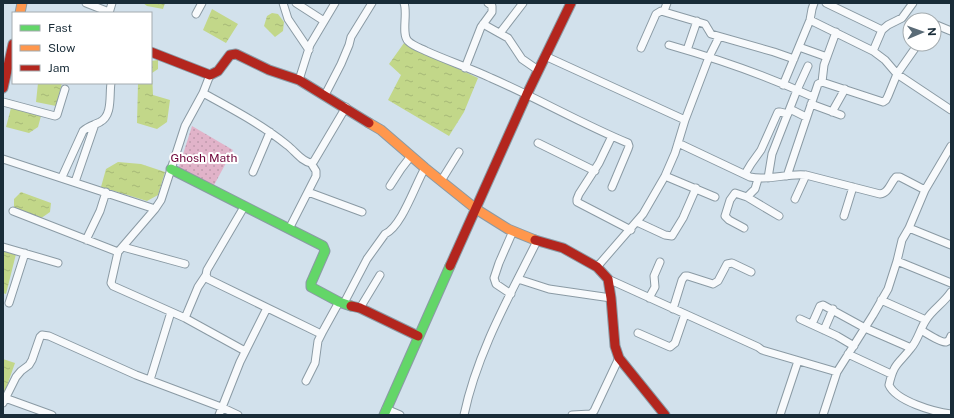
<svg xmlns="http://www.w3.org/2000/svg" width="954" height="418" viewBox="0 0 954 418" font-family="'Public Sans',sans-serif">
<defs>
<pattern id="park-dots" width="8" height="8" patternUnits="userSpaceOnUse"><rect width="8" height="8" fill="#e1b3c9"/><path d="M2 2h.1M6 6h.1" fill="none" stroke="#c09aad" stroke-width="1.8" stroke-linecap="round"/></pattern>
<pattern id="water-ripples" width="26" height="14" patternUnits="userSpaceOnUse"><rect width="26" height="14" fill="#c2d789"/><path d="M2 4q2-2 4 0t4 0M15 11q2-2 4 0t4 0" fill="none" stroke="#a6b977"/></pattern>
</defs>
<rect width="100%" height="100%" fill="#d2e1ec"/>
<!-- park -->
<path fill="url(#park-dots)" d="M192 126 233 150 213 187 178 170Z"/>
<!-- water -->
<path fill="url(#water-ripples)" d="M143 3H165L163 9 147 6Z
M212 9 238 24 226 43 203 30Z
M272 13 278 14 284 22 283 31 275 37 264 26 267 16Z
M404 43 478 78 464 112 449 136 388 100 401 75 389 64Z
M158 60V69L152 73 153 95 170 100 167 122 157 129 137 123 138 83H151V61Z
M38 83H62L56 106 36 102Z
M11 108 41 116 38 127 29 133 6 127Z
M118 162 141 164 165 172 158 195 147 201 101 187 106 169Z
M21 192 51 203 50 212 40 219 14 209V199Z
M3 250 16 254 6 294 3 293Z
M3 359 15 363 3 397Z"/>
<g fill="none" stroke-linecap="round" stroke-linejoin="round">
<!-- street casing -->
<g stroke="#8a9aa4" stroke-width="9">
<path id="street" d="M86 3 109 12
M283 3 288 19 309 50
M296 3 324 21
M404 3C408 13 401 34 408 41 413 46 420 48 426 51 448 61 470 68 491 78 537 98 582 124 628 143L629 146 628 149 612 187
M826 3 882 30
M664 11 667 3
M109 13 112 3
M196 14 202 3
M810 20 873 51 885 60 897 74 951 110
M483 24 508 38 522 59 538 70
M934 24 951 31
M500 33 523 3
M669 45C718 59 767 76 813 97
M799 47 827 57
M641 48 656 14 661 11 705 24 711 34 774 52 794 59
M687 50 697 21
M873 51 882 30 888 25 902 18 913 3
M545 56 685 120
M465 68 481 27 492 12V6L488 3
M299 80 310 45 335 3
M822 82 824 65 836 32
M783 85 810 20 812 9 814 3
M203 93C232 109 261 124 287 145 295 151 301 161 311 163L314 161 346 107
M325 95 341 64 349 45 351 37 372 3
M3 102 55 116 57 115 65 89
M811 104 841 115
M790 109 806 117
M832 112 845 89
M612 136 599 163 579 194 577 199V202L631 230
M538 143 595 171
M678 143 750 177C769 181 787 173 806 175L880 194C889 193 890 183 896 177H900L925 190
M3 159 155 209 161 200 185 126 203 93 210 75
M253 172 270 132
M745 174 751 164 761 150 778 112H780L788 114
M665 176 715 197
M787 176 818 84 822 82 828 84 883 102 886 100 888 96 897 74 918 44
M62 177 83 131C88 126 94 125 100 122 113 115 109 95 111 83
M768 178 772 154 797 90 808 66
M441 181 459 152
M75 182 95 124
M390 186 401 169 411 156
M308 192 362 212
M747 197 755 189 758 179
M795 199 806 175
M13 211 118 252 155 209
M844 216 853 187
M637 222 665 235 672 236 683 218 696 188
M744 228 729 220 725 216 730 200 735 193 747 197 779 216
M909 228 951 245
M289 229 316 176V171L311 163
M86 240 100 211 106 192
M3 247 58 263
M123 247 185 264
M118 252 111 283 113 286 185 318 245 351
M897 261 951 283
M597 267 643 214 665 176 675 153 685 120 709 57 719 37
M206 275 208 279 319 333H322L323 331 339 302
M518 279 549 289 611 298
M608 279 758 347 762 350 837 372
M951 292C944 303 933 309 926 320 920 329 918 340 911 348 899 364 894 362 889 385 896 401 934 412 951 414
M511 294 496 284 494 278 499 263 513 231
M649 298 655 287 654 276 660 262
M881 300 926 320
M9 303 25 253
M344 303 367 259 385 234C402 226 415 185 425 168
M360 308 380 275
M673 309 682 280 685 276H688L713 284 718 281 727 264 732 263 751 272
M185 318 198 287 206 275 207 270 244 207
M800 319 837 336 854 346
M812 324 820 306 823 305 865 328 911 348
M824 330 833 309
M921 330C926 333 941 343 946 342 949 341 950 339 951 336
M638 333 670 347 675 343 685 314
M848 354 891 374
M150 380 171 312
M306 381 315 363 318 341 322 333
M5 398 52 415
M3 403 16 377 21 371 29 365 32 360 40 337 42 335 49 336 136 375 221 407 238 415
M386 409 400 415
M219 415 240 362 267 308
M464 415C477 353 509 297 537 241
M572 415 591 414 594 411 619 358
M780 415 798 361
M823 415 837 372 873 315 888 289 897 261 902 240 909 228 925 190 951 146"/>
</g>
<!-- fast casing -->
<g stroke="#8a9aa4" stroke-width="11">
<path id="fast" d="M171 169 323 246 325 251 311 283V287L339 302 351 306
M384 415 450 266"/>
</g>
<!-- slow casing -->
<g stroke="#8a9aa4" stroke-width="11">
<path id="slow" d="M20 13 22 3
M369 123 381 130 425 168 476 209 508 229 535 240"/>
</g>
<!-- jam casing -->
<g stroke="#8a9aa4" stroke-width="11">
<path id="jam" d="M151 52 210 75 218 71 230 55 236 54 269 70 299 80 369 123
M3 88 13 44
M535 240 563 248 597 267 608 279 611 298 615 346 619 358 665 415
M450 266 527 94 571 3
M351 306 360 308 418 336"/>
</g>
<!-- street -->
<use href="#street" stroke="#f8fafc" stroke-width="7"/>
<!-- fast -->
<use href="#fast" stroke="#63d668" stroke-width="9"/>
<!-- slow -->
<use href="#slow" stroke="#ff974d" stroke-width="9"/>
<!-- jam -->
<use href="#jam" stroke="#b3261e" stroke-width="9"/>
</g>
<g text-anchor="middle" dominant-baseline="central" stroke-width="4" stroke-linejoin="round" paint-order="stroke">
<!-- park labels -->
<g font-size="12" fill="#70063b" stroke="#fff">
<text x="204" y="158">Ghosh Math</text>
</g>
</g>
<!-- border -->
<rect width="954" height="418" fill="none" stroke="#192c38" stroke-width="8"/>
<!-- legend -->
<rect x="12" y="12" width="140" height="72" fill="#ffffff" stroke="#a3abaf"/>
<rect x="20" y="25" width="20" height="6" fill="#63d668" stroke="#a3abaf"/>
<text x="48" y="32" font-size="12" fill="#192c38">Fast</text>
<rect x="20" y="45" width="20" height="6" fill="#ff974d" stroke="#a3abaf"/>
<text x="48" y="52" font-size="12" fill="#192c38">Slow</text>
<rect x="20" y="65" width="20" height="6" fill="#b3261e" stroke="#a3abaf"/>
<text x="48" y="72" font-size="12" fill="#192c38">Jam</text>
<!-- north arrow -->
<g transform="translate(922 32) rotate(88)"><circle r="19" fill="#ffffff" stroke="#a3abaf"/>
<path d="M0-3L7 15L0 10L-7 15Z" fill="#5a6b77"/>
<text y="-6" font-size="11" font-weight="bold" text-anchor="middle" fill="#192c38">N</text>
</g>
</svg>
